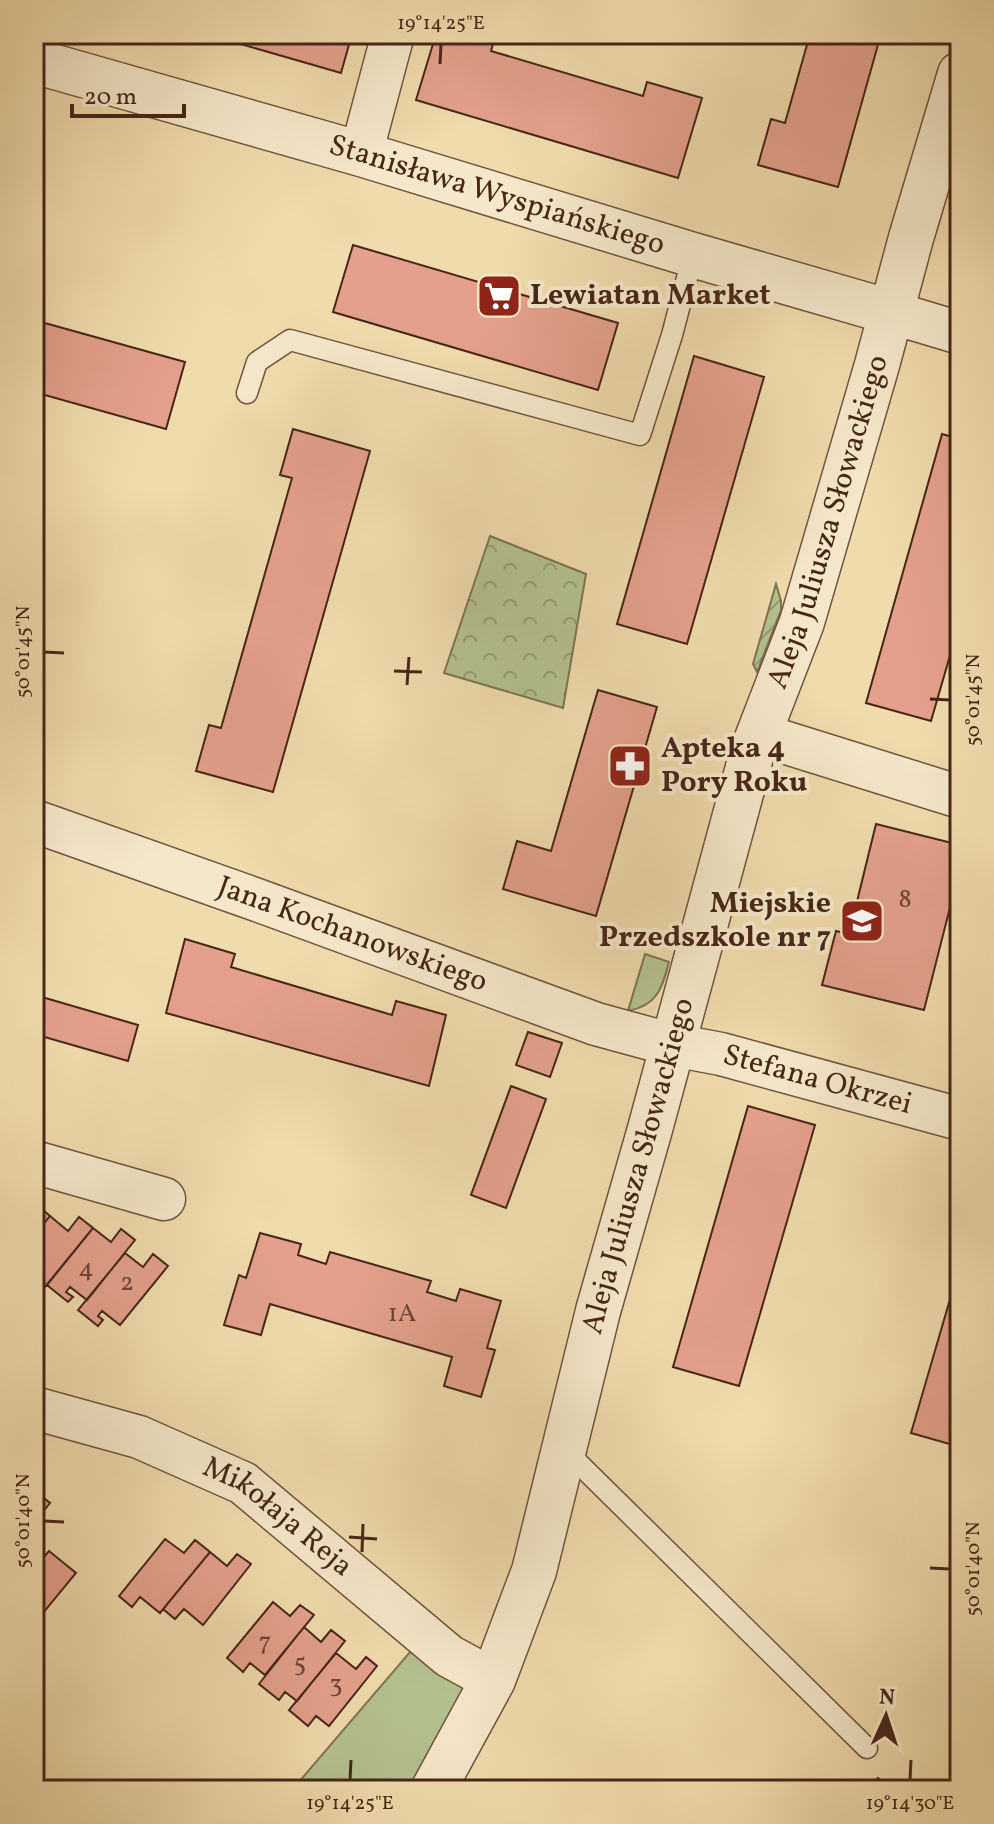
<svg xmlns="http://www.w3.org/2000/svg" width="994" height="1824" viewBox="0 0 994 1824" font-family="Vollkorn,serif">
<defs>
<pattern id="forest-crowns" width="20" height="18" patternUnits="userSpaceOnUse" patternTransform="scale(2)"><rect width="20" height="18" fill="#b4c18f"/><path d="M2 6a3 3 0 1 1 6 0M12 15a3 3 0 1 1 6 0" fill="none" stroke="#949d74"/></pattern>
<pattern id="garden-furrows" width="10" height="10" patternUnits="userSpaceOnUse" patternTransform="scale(2)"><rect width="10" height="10" fill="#b4c18f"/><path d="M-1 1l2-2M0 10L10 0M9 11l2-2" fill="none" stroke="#949d74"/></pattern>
</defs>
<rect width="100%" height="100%" fill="#f0dbad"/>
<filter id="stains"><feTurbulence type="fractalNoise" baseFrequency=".0025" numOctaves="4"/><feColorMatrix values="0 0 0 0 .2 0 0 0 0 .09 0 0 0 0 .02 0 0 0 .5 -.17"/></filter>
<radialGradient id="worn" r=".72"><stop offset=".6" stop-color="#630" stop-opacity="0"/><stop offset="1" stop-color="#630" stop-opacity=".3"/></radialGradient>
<!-- grass -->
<path fill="#b4c18f" stroke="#7e7454" stroke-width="2" d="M645 954 669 962C662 988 658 1005 628 1011Z
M416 1645 475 1684 417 1783 410 1790H292Z"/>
<!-- forest -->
<path fill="url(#forest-crowns)" stroke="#7e7454" stroke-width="2" d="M490 536 586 574 563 708 444 673Z"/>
<!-- garden -->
<path fill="url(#garden-furrows)" stroke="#7e7454" stroke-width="2" d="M776 584 781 601V610L757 672 753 664Z"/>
<!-- building -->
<path fill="#e4a08c" stroke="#472619" stroke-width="2" d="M206 34H352L341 73Z
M436 34H484L495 37 491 51 643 96 647 82 702 98 678 178 416 100Z
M810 34H881L838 187 758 165 771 119 785 123Z
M353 245 618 323 598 390 333 312Z
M34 320 185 362 166 429 34 392Z
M694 356 764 377 687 644 617 624Z
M293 429 370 451 273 792 196 771 209 725 221 728 292 478 280 475Z
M942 434 960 439V621L931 721 866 703Z
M598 690 657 707 596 916 503 889 517 841 551 851Z
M876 824 960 845V868L924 1010 822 985 836 931 849 934Z
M34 867 44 870 34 908Z
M185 939 235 954 231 967 392 1015 396 1001 446 1015 429 1086 166 1013Z
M35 995 138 1025 128 1061 34 1034Z
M528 1032 562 1043 550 1077 516 1065Z
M511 1086 546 1099 506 1208 471 1195Z
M748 1106 815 1125 739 1386 673 1367Z
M37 1205 50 1216 34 1236V1209Z
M50 1216 68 1231 79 1217 93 1228 44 1288 34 1280V1236Z
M93 1228 111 1242 121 1229 135 1240 87 1300 70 1287 66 1292 73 1297 68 1302 47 1285Z
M260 1233 301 1244 298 1255 326 1264 330 1252 431 1281 427 1292 456 1301 460 1289 501 1301 487 1348 495 1350 481 1397 444 1386 452 1357 270 1304 261 1335 224 1325 239 1275 246 1278Z
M125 1253 143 1267 153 1254 168 1266 120 1325 102 1311 98 1316 103 1320 98 1326 78 1310Z
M960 1265V1447L911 1433Z
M34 1490 50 1503 34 1523Z
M165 1539 184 1553 195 1540 210 1552 160 1613 140 1597 132 1607 119 1596Z
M49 1551 76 1573 34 1624V1569Z
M210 1552 227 1566 237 1554 251 1564 203 1625 184 1609 175 1619 163 1609Z
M273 1602 290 1616 300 1605 314 1615 265 1675 250 1663 243 1672 227 1658Z
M304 1627 321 1642 331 1630 345 1641 297 1701 285 1692 279 1700 259 1684Z
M336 1653 356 1669 366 1657 377 1666 329 1726 316 1716 308 1726 289 1710Z
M878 1778 891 1790H866Z"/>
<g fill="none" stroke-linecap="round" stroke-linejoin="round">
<!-- service casing -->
<g stroke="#71533e" stroke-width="23">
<path id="service" d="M247 393 257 362 290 340 640 435 672 335 693 255
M564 1449 867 1748"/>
</g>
<!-- minor casing -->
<g stroke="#71533e" stroke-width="45">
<g id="minor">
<path d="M361 154 393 34"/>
<path d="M890 312 960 333"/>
<path d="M758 734 960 797"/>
<path id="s1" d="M34 821 257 900 596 1024 673 1045 721 1054 960 1119"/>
<path d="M34 1162 164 1199"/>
<path id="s2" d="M34 1408 139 1437 243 1483 449 1656 493 1680"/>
</g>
</g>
<!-- tertiary casing -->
<g stroke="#71533e" stroke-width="47">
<g id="tertiary">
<path id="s3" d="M34 61 361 154 693 255 890 312"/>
<path id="s4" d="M433 1790 493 1680 534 1571 598 1311 650 1129 753 749 802 622 877 365 911 238 960 74"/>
</g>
</g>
<!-- service -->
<use href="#service" stroke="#f5e8ca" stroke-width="20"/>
<!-- minor -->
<use href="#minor" stroke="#f5e8ca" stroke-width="42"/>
<!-- tertiary -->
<use href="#tertiary" stroke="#f5e8ca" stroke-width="44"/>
</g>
<!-- ticks -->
<path fill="none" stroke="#472619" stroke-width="3" d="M440 64 441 44M44 652 64 653M394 671 422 672M407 685 409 657M930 699 950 700M44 1521 64 1522M349 1537 377 1539M362 1552 363 1524M930 1568 950 1569M350 1780 351 1760M910 1780 911 1760"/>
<!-- icons -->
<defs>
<g id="supermarket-square" transform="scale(2.3)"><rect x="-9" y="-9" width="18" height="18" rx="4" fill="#8f2418" stroke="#f5e8ca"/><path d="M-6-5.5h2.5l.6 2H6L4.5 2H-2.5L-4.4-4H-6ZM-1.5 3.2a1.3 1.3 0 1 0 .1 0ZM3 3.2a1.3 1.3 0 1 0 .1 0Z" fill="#fff"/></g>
<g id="pharmacy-square" transform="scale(2.3)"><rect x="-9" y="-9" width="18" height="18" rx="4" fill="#8f2418" stroke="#f5e8ca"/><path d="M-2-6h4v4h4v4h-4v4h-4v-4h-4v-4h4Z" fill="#fff"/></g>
<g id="school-square" transform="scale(2.3)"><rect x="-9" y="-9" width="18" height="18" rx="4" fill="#8f2418" stroke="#f5e8ca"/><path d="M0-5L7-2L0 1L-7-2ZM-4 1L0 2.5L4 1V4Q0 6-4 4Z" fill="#fff"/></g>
</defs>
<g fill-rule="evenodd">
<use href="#supermarket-square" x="499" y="296"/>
<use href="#pharmacy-square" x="630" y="766"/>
<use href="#school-square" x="862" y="921"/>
</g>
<g text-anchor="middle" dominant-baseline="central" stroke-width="8" stroke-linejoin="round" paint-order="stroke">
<!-- number labels -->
<g font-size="26" fill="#6e4436">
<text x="905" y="900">8</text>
<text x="86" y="1269">4</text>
<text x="127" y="1283">2</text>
<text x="402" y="1314">1A</text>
<text x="265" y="1643">7</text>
<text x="300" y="1664">5</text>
<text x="336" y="1685">3</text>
</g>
<!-- street labels -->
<g font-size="30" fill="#472619" stroke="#f5e8ca">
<text stroke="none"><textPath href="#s3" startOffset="482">Stanisława Wyspiańskiego</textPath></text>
<text stroke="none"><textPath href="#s4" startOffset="1332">Aleja Juliusza Słowackiego</textPath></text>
<text stroke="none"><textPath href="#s1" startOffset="338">Jana Kochanowskiego</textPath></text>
<text stroke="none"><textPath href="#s1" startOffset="826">Stefana Okrzei</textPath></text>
<text stroke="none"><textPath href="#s4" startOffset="660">Aleja Juliusza Słowackiego</textPath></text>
<text stroke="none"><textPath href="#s2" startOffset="270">Mikołaja Reja</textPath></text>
</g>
<!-- poi labels -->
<g font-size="30" font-weight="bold" fill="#472619" stroke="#f5e8ca" text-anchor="start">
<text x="530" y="296">Lewiatan Market</text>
<text x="661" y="749">Apteka 4<tspan x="661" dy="34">Pory Roku</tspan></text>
<text x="831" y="904" text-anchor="end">Miejskie<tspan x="831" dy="34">Przedszkole nr 7</tspan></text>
</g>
</g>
<!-- margin -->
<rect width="994" height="1824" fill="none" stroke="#f0dbad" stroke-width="88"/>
<!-- north arrow -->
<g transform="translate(886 1716) rotate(3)" stroke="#f5e8ca" stroke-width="6" paint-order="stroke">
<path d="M0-6L14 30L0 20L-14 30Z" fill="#472619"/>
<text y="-12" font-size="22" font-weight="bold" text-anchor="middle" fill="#472619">N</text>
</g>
<!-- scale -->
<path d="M72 104v12h112v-12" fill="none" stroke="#472619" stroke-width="4"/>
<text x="84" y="104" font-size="24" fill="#472619" stroke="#f5e8ca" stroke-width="6" paint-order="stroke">20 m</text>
<rect x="44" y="44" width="906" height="1736" fill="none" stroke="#472619" stroke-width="3"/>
<g font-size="20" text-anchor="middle" fill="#472619">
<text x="441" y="29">19°14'25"E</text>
<text transform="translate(22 652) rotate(-90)" y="7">50°01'45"N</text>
<text transform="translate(972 700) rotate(-90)" y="7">50°01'45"N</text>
<text transform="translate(22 1521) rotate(-90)" y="7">50°01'40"N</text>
<text transform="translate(972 1569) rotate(-90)" y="7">50°01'40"N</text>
<text x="350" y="1809">19°14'25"E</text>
<text x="910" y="1809">19°14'30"E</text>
</g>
<rect width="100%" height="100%" filter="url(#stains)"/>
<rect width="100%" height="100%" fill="url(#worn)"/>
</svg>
